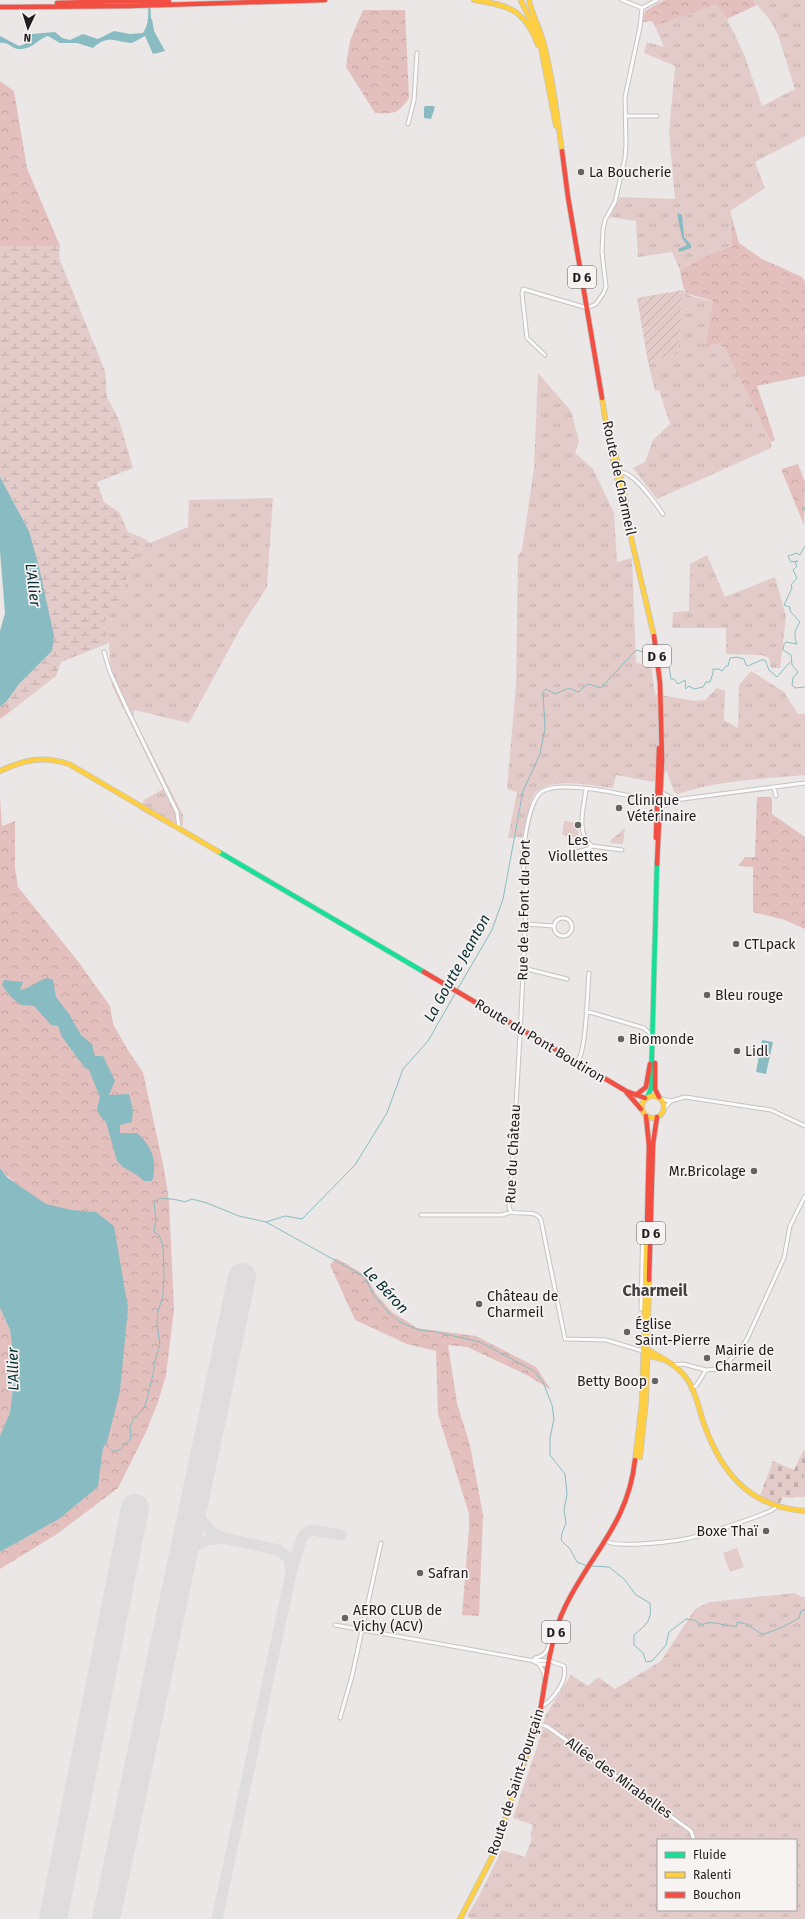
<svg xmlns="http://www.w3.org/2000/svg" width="805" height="1919" viewBox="0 0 805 1919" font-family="'Fira Sans',sans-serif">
<defs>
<pattern id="grass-tufts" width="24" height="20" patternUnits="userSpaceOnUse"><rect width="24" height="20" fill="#e2cbc9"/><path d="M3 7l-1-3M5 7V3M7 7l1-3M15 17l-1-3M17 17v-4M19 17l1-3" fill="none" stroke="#c1aeac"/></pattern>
<pattern id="forest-crowns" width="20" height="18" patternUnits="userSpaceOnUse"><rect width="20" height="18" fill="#e3c0bd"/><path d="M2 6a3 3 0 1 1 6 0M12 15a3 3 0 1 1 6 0" fill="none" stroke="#c2a5a2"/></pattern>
<pattern id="wetland-marsh" width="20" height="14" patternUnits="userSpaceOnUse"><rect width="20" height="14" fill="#e2cbc9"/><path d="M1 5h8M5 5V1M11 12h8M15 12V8" fill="none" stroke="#c1aeac"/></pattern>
<pattern id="cemetery-stones" width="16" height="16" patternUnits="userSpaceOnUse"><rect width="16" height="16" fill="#e2cbc9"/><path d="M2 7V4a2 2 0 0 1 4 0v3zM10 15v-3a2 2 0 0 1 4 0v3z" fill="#c1aeac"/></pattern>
<pattern id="garden-furrows" width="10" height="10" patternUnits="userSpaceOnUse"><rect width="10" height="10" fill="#e2cbc9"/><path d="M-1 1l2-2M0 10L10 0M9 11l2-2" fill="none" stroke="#c1aeac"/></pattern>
</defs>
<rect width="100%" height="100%" fill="#eae7e6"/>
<!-- grass -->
<path fill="url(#grass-tufts)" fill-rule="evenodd" d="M753 0H805V136L755 162 765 188 730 211 732 246 708 255 680 270 672 252 638 257 636 221 610 217 620 197 675 199 669 132 675 66 644 53 647 42 664 47 655 26 716 5 727 19 744 54 762 106 795 89 778 35 770 20Z
M683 290 690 296 713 301 705 347 722 343 771 442V448L657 499 633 468 645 462 653 440 670 424 659 390 655 391 648 362 678 354Z
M538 373 571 411 579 441 575 453 593 469 614 513 617 562 632 558 636 663 651 666 655 694 695 701 705 700 717 688 725 691 724 720 738 728 739 685 751 671 784 692 798 714H805V775C763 779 718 780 678 794L674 792 667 771 653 782 616 775 613 788C591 786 552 776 535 793 531 798 524 829 522 837L508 838 517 792 507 789 516 684 518 556 522 550 534 468Z
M273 498 267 587 240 629 189 723 134 710V718L183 815V825L172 828 140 810 144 800 163 789 112 686 109 643 103 624 118 602 143 538 150 543 188 527 189 500Z
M707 555 725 597 775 577 786 617 780 668H771L769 658 762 655 726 654V628H672L673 612 689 611 690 564Z
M564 821 579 823 578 832 580 838 562 835Z
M625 828 623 844 611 843 610 841Z
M805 1475V1497H794Z
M795 1593 801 1597H805V1919H471L467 1916 479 1896 502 1850 525 1857 532 1838 530 1836 533 1825 513 1818 543 1729 545 1716 571 1675 588 1686 598 1677 615 1689 661 1661 695 1609 710 1602ZM658 1840H796V1910H658Z"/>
<!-- forest -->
<path fill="url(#forest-crowns)" d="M664 0H753L757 5 727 19 716 5 655 26 652 21 643 22 645 11Z
M363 10H405L409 98C398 114 394 114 375 113L346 67 350 41Z
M0 81 14 91 27 168 60 246H0Z
M730 211 739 243 762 259 802 277 805 282V376L757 386 775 440 771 442 722 343 705 347 713 301C686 291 685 302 680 270L708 255 732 246Z
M798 464 805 482 804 525 781 469Z
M7 701 11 711 0 719V707Z
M757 797H772V814L805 837V929L785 920 753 912V867L738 866 745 857H755Z
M0 798 2 826 15 821V868L18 887 77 960 110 1006 113 1024 129 1052 143 1072 164 1169 169 1201 174 1310 166 1375 158 1402 146 1432 118 1488 57 1534 0 1569V1552L59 1519 98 1487 103 1448 107 1442 96 1212C80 1211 62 1211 47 1205 34 1199 9 1179 0 1168Z
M336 1258 365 1275 376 1294 392 1312 417 1328 476 1336 536 1367 551 1390 527 1375 467 1347 448 1345 457 1403 470 1445 483 1515 479 1616 462 1615 469 1529V1514L438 1414 436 1351 407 1344 355 1320 330 1265Z
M0 1308 10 1330 15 1372 10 1412 0 1436Z"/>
<!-- wetland -->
<path fill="url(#wetland-marsh)" d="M0 246H60L59 258 105 371 107 397 119 420 133 468 97 482 104 502 119 512 128 532 143 538 118 602 103 624 109 643 61 662 56 676 11 711 7 701 19 684 52 651 29 531 0 477Z"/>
<!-- cemetery -->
<path fill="url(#cemetery-stones)" d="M803 1451H805V1474L794 1498 783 1497 780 1503 777 1504 760 1496 773 1461 794 1470Z"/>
<!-- garden -->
<path fill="url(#garden-furrows)" d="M683 290 678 354 648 362 637 298Z"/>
<!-- pitch -->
<path fill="#e2cbc9" d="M737 1548 744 1567 730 1572 723 1553Z"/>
<!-- water -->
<path fill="#89bcc2" d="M148 0H150L151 19H152L154 31 165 51 153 54 145 36 132 43C115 42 108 34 93 48L77 43H60L48 36C37 39 33 50 18 49 11 48 8 41 0 43V36L19 46 30 42 32 34 55 32 62 38 70 40 83 34 98 39 114 31 130 34 143 33C150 23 148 11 148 0Z
M425 106H433L435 107 431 119 424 118V108Z
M677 213 682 215 684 237 691 245V248L679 252 678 249 687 245 682 238Z
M0 477 29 531 39 567 54 636 52 651 19 684 7 701 0 707V631L5 613 0 551Z
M47 978 53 980 56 997 69 1014 81 1035 92 1044 95 1056H103L115 1081 109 1095 129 1094 133 1110 132 1122 120 1125V1133H137C152 1146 158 1162 152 1181H144C135 1172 124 1170 117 1161L106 1122 100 1116 97 1109 100 1097 89 1070 85 1068 62 1037 58 1026 51 1025 34 1006 21 1005 11 997 2 985 4 980 23 982 20 990C31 988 37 981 47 978Z
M762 1040 773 1042 766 1074 756 1072Z
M0 1168 8 1178 46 1204 72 1210 96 1212 114 1226 128 1308 120 1391 107 1442 103 1448 98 1487 59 1519 0 1552V1436L10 1412 15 1372 10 1330 0 1308Z"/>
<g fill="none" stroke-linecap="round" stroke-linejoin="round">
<!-- stream -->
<path stroke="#89bcc2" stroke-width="1" d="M804 507 805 511
M805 546 800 555 797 553 788 556 791 562 798 561 795 563 797 566 793 570 797 578 791 585 792 588 784 605 790 607V611L800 622C795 630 793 634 797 644L786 642 784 644 783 650 791 655 792 665 798 672 793 678 792 685 795 688 805 687
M666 660H668L671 679H674L678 684 685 680 686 689 689 686 694 689 703 687 706 682H710L713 673V669H719L722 671 726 666H728L730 658 737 657 744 659 746 665 748 666 761 660H765L769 670 777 677 790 662
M457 990 492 930 503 899 523 791 540 754 545 728 543 692 546 689 555 694 569 688 578 692 588 684 601 688 636 650 647 653 649 659H652
M266 1222 285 1216 302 1219 355 1165 387 1113 403 1069 428 1041 456 992
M105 1444 112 1451C121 1452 125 1444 131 1438L130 1427 133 1420 144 1408 147 1399 154 1370V1363L160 1345 157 1324 158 1312 163 1295 164 1273 163 1246 159 1235 154 1232 156 1220 154 1203 160 1198C168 1199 177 1199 185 1202L192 1199 207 1203 239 1216 266 1222 365 1277 373 1294 388 1312 400 1322 419 1330 436 1332 480 1342 534 1371 543 1382 552 1405 554 1419 550 1438V1455L565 1474 567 1494 564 1510 566 1523 562 1533 561 1540 570 1549 577 1562 587 1566
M591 1566 609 1567 624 1579 636 1595 650 1603C652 1621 647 1624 634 1635V1645L643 1653 646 1662 652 1661 666 1645 669 1632 686 1619 694 1620 701 1625C713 1619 724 1627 737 1626V1622L746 1624 762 1634C776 1631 787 1625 799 1618L801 1611 805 1610"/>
<!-- taxiway -->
<path stroke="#dedcdc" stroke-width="11" d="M196 1498C197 1517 205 1530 223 1538
M181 1568 192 1548 207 1540 223 1538 279 1550 289 1559 291 1573
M217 1919 291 1573 301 1540 303 1536 311 1530 341 1535"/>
<!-- runway -->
<path stroke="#dedcdc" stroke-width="28" d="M53 1919 135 1508
M106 1919 242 1277"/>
<!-- street casing -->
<g stroke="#c5c3c2" stroke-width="5">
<path id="street" d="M622 0 642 8
M642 8 657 0
M626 116H657
M408 124 414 100 417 53
M545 355 527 338 522 294 523 289 587 308 596 304 603 294 606 287 602 252 603 230 605 220 615 202 625 158 626 144 625 97 640 27 642 8
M619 472C633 470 655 503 663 514
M104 652 110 672 126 707 177 812 179 828
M774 787 776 796
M586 789C584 808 575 833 592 846
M661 792 675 800
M573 853 588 849 592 846 622 850
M554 927a9 9 0 1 1 18 0a9 9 0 1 1-18 0Z
M525 924 554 926
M523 968 567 979
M586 1011 644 1028 652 1036
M577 1063C587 1049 587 992 589 973
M661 1099 671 1101
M663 1110 671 1101 685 1097 771 1110 805 1126
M421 1215H502L511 1212
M641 1309 643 1223 647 1219
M643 1351 606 1340 565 1339 541 1220C536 1209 520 1215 511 1212L509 1207C516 1115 521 1023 525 930 526 916 526 902 526 888 525 876 522 864 523 852 525 837 529 802 541 792 560 778 634 797 657 802L661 807 670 804 675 800 805 783
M674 1365 683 1364 706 1370 717 1369 726 1364 741 1349 748 1337 784 1258 790 1226 805 1196
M691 1388 696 1386 706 1370
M606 1541C617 1548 670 1542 685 1539 697 1537 769 1514 775 1508
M335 1625 529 1660 550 1661 564 1666C568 1681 553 1700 541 1707
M535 1658C553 1654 547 1640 556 1627
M531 1660 539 1664 549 1665
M539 1664 544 1673 545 1679
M340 1718 352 1676 381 1543
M538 1723 548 1727 691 1831 694 1840"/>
</g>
<!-- fast casing -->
<g stroke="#c5c3c2" stroke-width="6">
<path id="fast" d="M219 852 424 972
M648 1096 651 1088 657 862"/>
</g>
<!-- slow casing -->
<g stroke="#c5c3c2" stroke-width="6">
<path id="slow" d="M474 0C509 5 525 10 538 45
M529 0C532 15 540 28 544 44 553 79 557 116 562 151
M521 1 539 37 556 126
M602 398 609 443 654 636
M611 434 626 502
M0 771C24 760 43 755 69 764L219 852
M642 1107a11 11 0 1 1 22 0a11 11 0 1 1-22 0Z
M645 1351 648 1350C662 1358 677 1365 687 1379 696 1391 699 1410 704 1424 722 1474 750 1507 805 1511
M647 1353V1355L665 1360
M640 1457 646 1401 649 1280
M635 1460 642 1402 647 1228
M460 1919 492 1857 534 1734"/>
</g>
<!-- jam casing -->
<g stroke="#c5c3c2" stroke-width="6">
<path id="jam" d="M57 3 125 1 169 2
M0 7H17
M14 7 129 6 325 0
M562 151 568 197 602 398
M654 636 660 683 662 760 657 864
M656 838 659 748
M424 972 626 1091 645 1098
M655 1063V1089L659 1097
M627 1093 641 1109
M636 1095 646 1087 650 1064
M646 1116 649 1145 647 1228
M649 1280 653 1144 657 1117
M534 1734 538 1723C545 1688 549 1639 565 1607 591 1553 628 1524 635 1460"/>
</g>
<!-- street -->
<use href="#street" stroke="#fcfbfb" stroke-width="3"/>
<!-- fast -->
<use href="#fast" stroke="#16e098" stroke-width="4.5"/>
<!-- slow -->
<use href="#slow" stroke="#ffcf43" stroke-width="4.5"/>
<!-- jam -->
<use href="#jam" stroke="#f24e42" stroke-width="4.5"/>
</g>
<!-- markers -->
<g fill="#666463" stroke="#f8f3f3" stroke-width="1.5">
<circle cx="581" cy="172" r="4"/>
<circle cx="619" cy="808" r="4"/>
<circle cx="578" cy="825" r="4"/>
<circle cx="736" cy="944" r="4"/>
<circle cx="707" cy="995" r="4"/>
<circle cx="621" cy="1039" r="4"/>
<circle cx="737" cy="1051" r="4"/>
<circle cx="754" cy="1171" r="4"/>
<circle cx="479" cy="1304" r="4"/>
<circle cx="627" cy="1332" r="4"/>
<circle cx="707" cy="1358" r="4"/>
<circle cx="655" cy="1381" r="4"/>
<circle cx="766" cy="1531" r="4"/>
<circle cx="420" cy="1573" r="4"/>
<circle cx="345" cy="1618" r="4"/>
</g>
<g text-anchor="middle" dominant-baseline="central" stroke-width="3.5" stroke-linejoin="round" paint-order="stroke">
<!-- shield labels -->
<g fill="#f8f3f3" stroke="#605d5d" stroke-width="1">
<rect x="568" y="266" width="28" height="22" rx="3"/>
<rect x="643" y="645" width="28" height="22" rx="3"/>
<rect x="637" y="1222" width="28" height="22" rx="3"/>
<rect x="542" y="1621" width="28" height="22" rx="3"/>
</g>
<g font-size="13" font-weight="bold" fill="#1f1d1d">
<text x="582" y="277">D 6</text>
<text x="657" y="656">D 6</text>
<text x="651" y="1233">D 6</text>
<text x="556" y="1632">D 6</text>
</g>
<!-- poi labels -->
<g font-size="14" fill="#1f1d1d" stroke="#f8f3f3" text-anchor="start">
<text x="589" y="172">La Boucherie</text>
<text x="627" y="800">Clinique<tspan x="627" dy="16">Vétérinaire</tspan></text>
<text x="578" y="840" text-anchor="middle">Les<tspan x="578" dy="16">Viollettes</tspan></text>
<text x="744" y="944">CTLpack</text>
<text x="715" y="995">Bleu rouge</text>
<text x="629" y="1039">Biomonde</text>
<text x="745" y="1051">Lidl</text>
<text x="746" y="1171" text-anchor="end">Mr.Bricolage</text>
<text x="487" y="1296">Château de<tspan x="487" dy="16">Charmeil</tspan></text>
<text x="635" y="1324">Église<tspan x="635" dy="16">Saint-Pierre</tspan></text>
<text x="715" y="1350">Mairie de<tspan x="715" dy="16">Charmeil</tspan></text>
<text x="647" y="1381" text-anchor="end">Betty Boop</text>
<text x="758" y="1531" text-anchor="end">Boxe Thaï</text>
<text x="428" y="1573">Safran</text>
<text x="353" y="1610">AERO CLUB de<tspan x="353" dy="16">Vichy (ACV)</tspan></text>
</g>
<!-- street labels -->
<g font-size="14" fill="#1f1d1d" stroke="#f8f3f3">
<text transform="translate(619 478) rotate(78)">Route de Charmeil</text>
<text transform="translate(524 910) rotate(-89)">Rue de la Font du Port</text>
<text transform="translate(540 1041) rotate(31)">Route du Pont Boutiron</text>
<text transform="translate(513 1154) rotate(-87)">Rue du Château</text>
<text transform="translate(619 1778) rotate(36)">Allée des Mirabelles</text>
<text transform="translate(516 1782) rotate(-72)">Route de Saint-Pourçain</text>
</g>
<!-- water labels -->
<g font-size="15" font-style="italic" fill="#092f33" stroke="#f8f3f3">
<text transform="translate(33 585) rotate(83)">L'Allier</text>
<text transform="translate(457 968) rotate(-61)">La Goutte Jeanton</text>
<text transform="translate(386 1290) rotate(47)">Le Béron</text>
<text transform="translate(13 1369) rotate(-91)">L'Allier</text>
</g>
<!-- quarter labels -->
<g font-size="16" font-weight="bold" fill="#444040" stroke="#f8f3f3">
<text x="655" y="1290">Charmeil</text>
</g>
</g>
<!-- legend -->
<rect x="657" y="1839" width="140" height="72" fill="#f8f3f3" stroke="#a19d9d"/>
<rect x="665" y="1852" width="20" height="6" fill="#16e098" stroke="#a19d9d"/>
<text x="693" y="1859" font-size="12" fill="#1f1d1d">Fluide</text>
<rect x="665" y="1872" width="20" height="6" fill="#ffcf43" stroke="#a19d9d"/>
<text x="693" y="1879" font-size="12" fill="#1f1d1d">Ralenti</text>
<rect x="665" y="1892" width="20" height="6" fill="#f24e42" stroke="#a19d9d"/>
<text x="693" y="1899" font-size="12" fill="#1f1d1d">Bouchon</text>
<!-- north arrow -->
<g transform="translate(28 28) rotate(184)" stroke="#f8f3f3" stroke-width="3" paint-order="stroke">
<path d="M0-3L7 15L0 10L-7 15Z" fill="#1f1d1d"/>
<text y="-6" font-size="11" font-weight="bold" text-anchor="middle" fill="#1f1d1d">N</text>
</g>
</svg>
